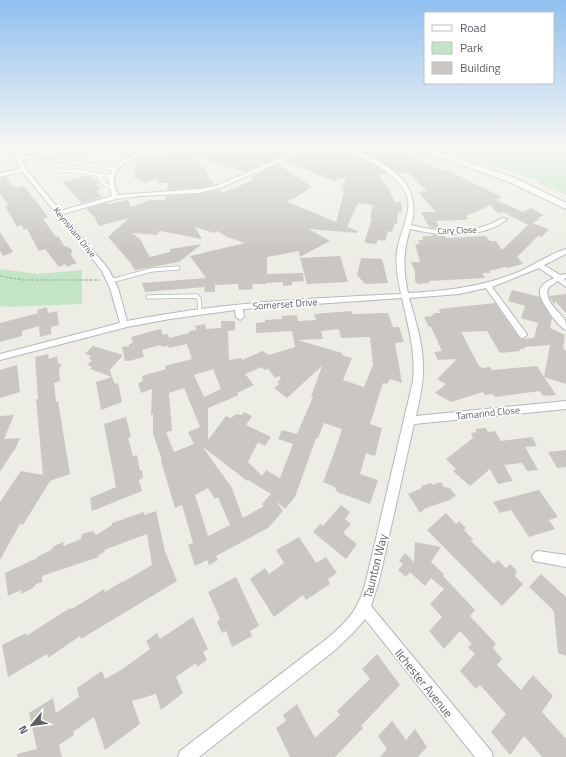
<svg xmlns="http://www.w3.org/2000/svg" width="566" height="757" viewBox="0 0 566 757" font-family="'Titillium Web',sans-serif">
<rect width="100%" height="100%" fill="#eeede5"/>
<!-- green -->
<path fill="#c3e4c6" d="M437 146H566V192L526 176Z
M0 269 38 274 82 270V304L8 307 0 306Z"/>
<!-- building -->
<path fill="#cac7c2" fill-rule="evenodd" d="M33 146H64L36 153Z
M81 146H95L96 148 48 162 40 158Z
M205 146H306L244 172 230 166 225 168 189 151 209 175H207L215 185 199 188 167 190 168 183H158V177L145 183 132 176 136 175 133 168H136L134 164 143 160 141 158 153 154 156 158 165 154Z
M317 146H335L341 151 374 165 386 173 387 174 378 175 387 186 395 202H401L402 213 398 212 397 224H395L392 232 388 231 385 241 378 240 376 244 365 243V240L372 218 370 217 373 205 358 203 347 227 358 231 357 233 309 229 330 241 300 257 299 251 267 257V274L303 273 304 281 292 282V285L283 286V282L266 283V284H252L253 289 239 290 238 284 215 285V292H204L205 287 145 292 142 283 206 278 190 256 245 243 227 237 217 231 214 233 195 227 202 239 160 231 157 235 132 233 140 239 150 257 170 252V249L202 244 179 262 135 270 130 262 108 237 129 218 99 226 94 216 86 209 107 203 109 204 128 200 131 207 150 200H165L166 196 199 194 219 190 222 193 254 180 251 178 254 177 252 176 278 164 312 187 293 199 286 201 336 222 344 192H343L344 189 341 188 347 177 334 181 285 161Z
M347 146H389L405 152 433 167 444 171 446 170 502 197 496 200 523 212 531 208 544 215 537 218 540 219 532 223 549 229 542 237 538 236 517 257 523 264 507 268 505 267 489 271 490 273H482L485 278 429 281 430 283 418 284 415 281V272L411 262H420L415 244H420L418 240H423L422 236H433L432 235H445L446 238 486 236 490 241H496L502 250 528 225 503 212 501 213 495 211 491 205 466 216 468 219H464L465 220 436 221 441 229 429 227 421 212H436L418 192 427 191 409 173 407 174 402 172 398 173 377 159Z
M87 176 92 177 99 183 96 184 101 190 96 191 102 197 81 203 63 182Z
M6 177 12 186H14L16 188 24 186 48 217 43 219 56 237 58 236 65 247 67 246 72 250 71 256 77 263 67 267 65 264 59 267 45 249 39 251 27 229 24 230 21 225 17 227 5 206 8 205 0 193V178Z
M0 232 13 252 3 256 0 251Z
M340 256 348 282 307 284 300 258Z
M361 258 382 259 388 283 365 284 357 275Z
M512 290 540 297 552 318 550 328 565 335 563 349 566 350V384L544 377 556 395 543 396 540 391 495 397 493 394 485 395 483 392 451 402 435 393 446 384 437 379 457 359 438 360 434 352 442 351 431 327H429L424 317 432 316V315L434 314V313H440L439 309 495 303 520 339 534 338 538 323 521 318 525 306 508 301ZM487 331 500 353 520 351V349H525L524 347 550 345 544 377 537 366 492 370 490 367 482 368 479 366 461 332Z
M566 294V313L555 301 554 305 549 296Z
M47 307 48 313 57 311 59 325 51 327V334L40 337 39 326 22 331V336L0 342V323L38 313 37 310Z
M351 311 352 314 388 313 393 327H399L404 342 395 343 402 383 390 379 387 384 383 383 370 424 382 428 375 456 366 453 360 474 378 480 370 504 337 492 335 487 323 482 333 456 342 429 324 423 318 438H316L295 497 285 509 276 501 283 511 268 528 216 556 218 560 209 565 207 560 195 566 188 545 193 543 182 505 175 508 161 461 162 460 153 434V414L151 415 152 389 141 393 138 383 143 381 142 376 166 369 165 366 192 359 187 344 169 348 168 346 162 347 161 345 142 350 144 357 129 361H125L122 347 129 346V344L133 343 131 337 149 332 161 329 163 335 168 334 169 338 189 333V331L196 330 195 326 205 324 206 329 221 328V321H235V330L228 331 229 360 241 358 242 360 263 351 269 355 295 347 292 331 256 333V323L265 322V320L282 319V316L297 315 298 321 316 320 314 314ZM339 329 341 338 370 337 373 365 364 387 343 380 352 358 342 355V353L298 340 323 339 321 331ZM322 366 311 397H313L297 434 282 430 278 439 293 444 280 478 266 470 262 476 248 462 258 442 265 446 271 437 246 425 252 416 244 412 242 415 236 414 231 418 226 416 208 440V408L239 395 237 393 254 385 245 374 262 367 264 370 268 369 275 378 279 376 281 379 277 382 279 384 274 388 287 398ZM213 369 221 389 204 397 194 375ZM184 388 200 427 188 432 194 444 174 452 166 432 172 431 169 393ZM202 446 247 481 248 480 271 494 262 504 264 506 243 518 232 488ZM208 488 215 499 218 497 230 525 208 536 195 495Z
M93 346 123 355 110 370 112 377 90 369 92 367 87 365 92 360 89 359 91 356 85 354Z
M48 354 49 359 57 356 58 363 62 364 59 369 60 381 54 383 56 402 58 401 70 474 50 481 23 525 20 524 0 560V502L21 471 43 475 36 399H38L35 357Z
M17 365 20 392 0 398V370Z
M112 377 115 384 118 383 122 402 101 410 96 382Z
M14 415 4 439 20 438 15 450H14L0 472V416Z
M126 417 131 437 128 438 133 456 137 455 140 471 142 470 143 478 139 480 142 491 92 511 90 498 116 487 104 424Z
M486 428 488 432 495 431 501 441 532 437 537 446 525 447 538 470 527 471 522 463 504 465 513 481 498 484 490 469 470 486 453 471 456 469 446 459 473 438 471 433 477 432 475 429Z
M566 450V467L557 468 548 452Z
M441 482 444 487 450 488 456 496 451 498 452 499 426 508 420 513 408 494 422 488 421 486 431 483 432 485Z
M539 490 558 517 549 520 555 529 529 537 511 510 500 513 493 502Z
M341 505 350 512 345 519 351 524 343 533 357 544 346 559 313 532 320 524 323 526Z
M156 511 165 551 177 581 81 639 80 636 48 658 47 654 8 677 2 645 26 633V636L70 608 72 609 104 589 105 592 123 581V582L152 565 147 534 104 550 105 552 98 555 99 557 42 576V582L36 584 33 588 21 594V590L8 596 5 573 37 558V557L51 550 54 546 63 542 64 546 81 539 82 534 93 531 96 535 112 525V523L144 512V515Z
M446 513 456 524 459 521 466 528 464 530 473 539 471 541 494 564 498 560 506 568 510 564 517 571 515 576 523 584 502 606 427 530Z
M299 537 316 563 326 557 337 573 328 579 330 584 306 600 303 595 274 617 250 579 265 568 269 574 284 563 276 550Z
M415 542 441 547 431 562 444 574 443 576 475 610 470 616 496 644 493 648 502 659 497 665 521 690 533 675 553 696 542 712 566 739V757H542L524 736 510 755 491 732 506 714 480 685 476 689 460 671 475 654 468 647 472 644 460 631 444 649 429 631 442 617 430 604 444 589 431 578 425 586 410 572 406 577 398 570 403 564 399 561 405 553 414 562Z
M541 574 566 597V656L558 653 554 613 553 610 529 587Z
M236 577 259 626 250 631 252 636 232 647 226 631 222 633 217 622 220 619 208 592Z
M193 617 208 649 203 652 207 660 197 667 196 663 176 677 183 693 161 710 156 694 132 701 140 724 105 750 94 717 73 732 74 735 59 745 62 757H17V754L37 749 29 713 53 698 56 713 79 697 77 688 102 671 105 679 121 670 150 649 146 641 157 633 160 639Z
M377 654 400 685 361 726 363 728 335 757H290L276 728 286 721 283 715 297 704 315 738 340 715 337 711 370 679 362 669Z
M392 721 406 740 415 729 427 747 418 757H380L387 749 378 736Z"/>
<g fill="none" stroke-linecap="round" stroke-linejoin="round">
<!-- lane-far1 casing -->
<g stroke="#b5b6bb" stroke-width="4">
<path id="lane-far1" d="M98 174 104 184 113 188
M112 177 76 171H54L53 168C73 158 94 165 115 169"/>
</g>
<!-- lane casing -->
<g stroke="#b5b6bb" stroke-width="5">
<path id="lane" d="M111 281 151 270 178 268
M148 297 197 296 199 299 200 311"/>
</g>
<!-- street casing -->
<g stroke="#b5b6bb" stroke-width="2">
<path id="street" d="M13 146H17L20 158 71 146H80L22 161 26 169 60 211 112 196C111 189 107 181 110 175 118 151 167 146 188 146 183 149 174 149 167 150 152 153 118 158 114 177 113 183 116 189 118 195L199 189 216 186 310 146H316L220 188 199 193 140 196 116 199 63 214 109 270 118 288 127 321C217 303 309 298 401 294 398 280 395 265 397 251 403 217 424 200 387 172 371 159 351 156 336 146 346 146 356 151 365 155 396 168 422 188 411 225 433 231 463 234 485 226 491 224 496 221 502 218L507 219C485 239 438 236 410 229 403 251 403 270 408 293 446 291 481 287 516 273 533 266 549 254 566 249V254L544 265 560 275 566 274V278L564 279 566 281V287L558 281 549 287C542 300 559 311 565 320 566 323 566 327 566 330 558 327 538 299 540 291 541 284 548 281 554 278L539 268 492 287 526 333 527 335 523 338 520 337 486 288 459 294 409 298C415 319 422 340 423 363 424 380 420 399 416 416L566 401V409L414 424 379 581 371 606 491 751 493 757H475L365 619 353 633 334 651 199 757H178L180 751 329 637C350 619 359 608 366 581L413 381C416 352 408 326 402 298L243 309 244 317 240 320 236 317 235 310 170 319 127 327 0 360V354L120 323 110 288 102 271 23 172 0 177V173L21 169 13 155Z
M0 147H4V148L0 149Z
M538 551 566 555V567L534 561 532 557 534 553Z"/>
</g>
<!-- secondary casing -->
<g stroke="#b6b8be" stroke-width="2">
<path id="secondary" d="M410 146H421L515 178 566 203V209L509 182Z"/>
</g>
<!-- path-far1 -->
<path stroke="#9dc4ab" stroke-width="1" stroke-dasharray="2.5 1" stroke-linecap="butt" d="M538 182 566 194"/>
<!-- path -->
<path stroke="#9dc4ab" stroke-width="1.5" stroke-dasharray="3 1.5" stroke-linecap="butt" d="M0 276 23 280H100"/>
<!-- lane-far1 -->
<use href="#lane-far1" stroke="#fff" stroke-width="3"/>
<!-- lane -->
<use href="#lane" stroke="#fff" stroke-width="3.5"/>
<!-- street -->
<use href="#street" fill="#fff" fill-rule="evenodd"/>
<!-- secondary -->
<use href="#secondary" fill="#fff" fill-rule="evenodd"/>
</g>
<!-- sky -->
<linearGradient id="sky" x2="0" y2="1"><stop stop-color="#8fbfef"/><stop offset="0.58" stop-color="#f7f7f3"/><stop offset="1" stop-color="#f7f7f3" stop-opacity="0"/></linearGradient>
<rect width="566" height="252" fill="url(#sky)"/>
<g text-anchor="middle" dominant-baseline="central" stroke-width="3.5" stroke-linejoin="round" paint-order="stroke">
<!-- far-street labels -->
<g font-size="9" fill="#5d5f64" stroke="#fff">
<text transform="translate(457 230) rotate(-2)">Cary Close</text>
<text transform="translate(75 232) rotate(51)">Keynsham Drive</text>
</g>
<!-- street labels -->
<g font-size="10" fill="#5d5f64" stroke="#fff">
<text transform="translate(285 304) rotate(-4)">Somerset Drive</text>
<text transform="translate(488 413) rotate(-6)">Tamarind Close</text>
</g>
<!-- near-street labels -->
<g font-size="12" fill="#5d5f64" stroke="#fff">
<text transform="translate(375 566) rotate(-76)">Taunton Way</text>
<text transform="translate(424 683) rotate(51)">Ilchester Avenue</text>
</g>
</g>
<!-- legend -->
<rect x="424" y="12" width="130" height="72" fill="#ffffff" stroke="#bebfc1"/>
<rect x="432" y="25" width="20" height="6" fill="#ffffff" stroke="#bebfc1"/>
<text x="460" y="32" font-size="12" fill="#5d5f64">Road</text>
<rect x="432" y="42" width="20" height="12" fill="#c3e4c6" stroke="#bebfc1"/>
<text x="460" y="52" font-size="12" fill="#5d5f64">Park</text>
<rect x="432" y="62" width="20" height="12" fill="#cac7c2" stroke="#bebfc1"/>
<text x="460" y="72" font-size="12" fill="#5d5f64">Building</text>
<!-- north arrow -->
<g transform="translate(32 725) rotate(241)" stroke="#ffffff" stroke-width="3" paint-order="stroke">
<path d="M0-3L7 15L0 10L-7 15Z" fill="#5d5f64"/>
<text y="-6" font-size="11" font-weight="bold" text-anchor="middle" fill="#5d5f64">N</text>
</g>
</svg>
